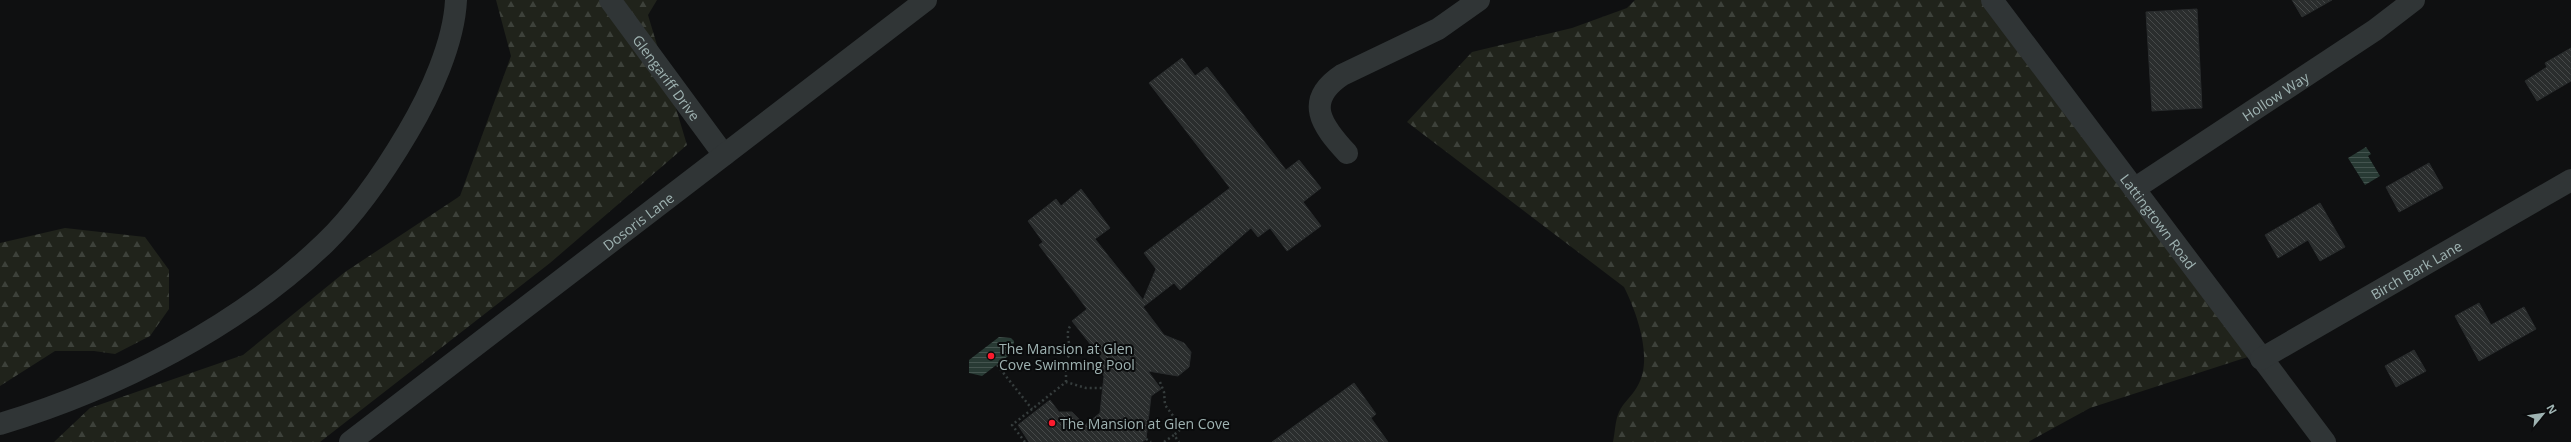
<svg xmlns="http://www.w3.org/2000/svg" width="2571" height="442" viewBox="0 0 2571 442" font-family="'Open Sans',sans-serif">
<defs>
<pattern id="forest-firs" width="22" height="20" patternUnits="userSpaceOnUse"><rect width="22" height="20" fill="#20231b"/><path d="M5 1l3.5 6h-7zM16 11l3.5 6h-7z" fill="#3d413a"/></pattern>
<pattern id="water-rules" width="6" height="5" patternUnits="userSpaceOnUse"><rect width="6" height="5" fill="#283a34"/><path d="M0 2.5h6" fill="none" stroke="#44544f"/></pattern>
<pattern id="building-back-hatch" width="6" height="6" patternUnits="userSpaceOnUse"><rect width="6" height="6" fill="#2a2d2d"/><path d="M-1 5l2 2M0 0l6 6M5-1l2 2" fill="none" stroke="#464949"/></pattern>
</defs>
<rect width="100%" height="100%" fill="#0f1011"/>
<!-- forest -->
<path fill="url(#forest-firs)" d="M496 0H657L648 15 687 145 550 263 320 442H54L90 408 243 355 345 272 460 196 511 56Z
M1635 0H1985L2257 354 2090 408 2028 442H1613C1615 433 1615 421 1619 412 1623 403 1632 396 1637 387 1654 360 1637 313 1624 287L1407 122 1472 52 1572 28 1627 8Z
M65 228 145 237 169 270V309L150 336 115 354 94 351H55L0 386V243Z"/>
<!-- water -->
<path fill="url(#water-rules)" d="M2366 147 2371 154 2368 156 2380 176 2365 185 2348 158Z
M999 337 1011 338 1014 341 1012 353 982 376 969 373V360Z"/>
<!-- building -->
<path fill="url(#building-back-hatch)" stroke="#292c2d" d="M2292 0H2332L2302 17Z
M2197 9 2202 108 2152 111 2146 12Z
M2571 48V81L2537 101 2525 81 2547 67 2545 63Z
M1182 58 1195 76 1207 67 1286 170 1299 160 1321 188 1303 202 1321 226 1287 251 1270 228 1258 237 1251 228 1180 290 1174 283 1143 307 1164 335 1184 343 1191 352 1189 367 1178 376 1148 371 1161 389 1151 396 1146 439 1142 442H1029L1018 425 1050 400 1059 412H1072L1085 425 1100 413 1104 376 1097 366 1103 360 1072 321 1087 309 1039 245 1043 242 1028 221 1056 199 1061 206 1081 189 1110 228 1095 239 1143 300 1156 269 1144 253 1230 188 1149 83Z
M2429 163 2443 188 2399 212 2386 187Z
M2320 203 2345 247 2320 261 2308 240 2278 258 2265 235Z
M2479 303 2491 325 2524 307 2536 329 2479 361 2455 316Z
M2414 350 2426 371 2396 387 2385 366Z
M1354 383 1376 414 1371 418 1388 442H1272Z"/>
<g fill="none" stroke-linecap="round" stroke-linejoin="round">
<!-- path -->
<path stroke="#363d3d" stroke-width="2.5" stroke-dasharray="2 3" stroke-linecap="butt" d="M997 365 1032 409
M1066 382V360C1076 349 1062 336 1071 325
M1160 382 1164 392 1165 405 1182 428 1174 435
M1146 439 1151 442
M1025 442 1012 425 1066 382 1086 388H1102
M1164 442 1174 435 1179 442"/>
<!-- minor -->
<g stroke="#303536" stroke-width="22">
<path id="s1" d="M610 0 724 155"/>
<path id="s2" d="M1992 0 2325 442"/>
<path d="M1347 153C1322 126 1303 101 1342 75L1438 29 1479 0"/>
<path id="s3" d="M2134 189 2375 30 2414 0"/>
<path id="s4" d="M2261 359 2571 180"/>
<path d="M0 424C116 389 238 327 325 243 358 211 385 171 408 132 430 95 454 43 456 0"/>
<path id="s5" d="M350 442 926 0"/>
</g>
</g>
<!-- markers -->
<g fill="#fc1b2e" stroke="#0a0b0c" stroke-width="1.5">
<circle cx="991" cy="356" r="4"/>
<circle cx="1052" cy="423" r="4"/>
</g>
<g text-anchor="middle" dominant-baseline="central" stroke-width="4" stroke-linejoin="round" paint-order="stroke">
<!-- street labels -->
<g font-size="14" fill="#9fb3b2" stroke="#0a0b0c">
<text stroke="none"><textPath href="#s1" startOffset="96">Glengariff Drive</textPath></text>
<text stroke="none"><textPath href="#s3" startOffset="169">Hollow Way</textPath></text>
<text stroke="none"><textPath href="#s5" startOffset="363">Dosoris Lane</textPath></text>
<text stroke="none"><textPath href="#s2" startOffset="277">Lattingtown Road</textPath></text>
<text stroke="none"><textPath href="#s4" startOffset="179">Birch Bark Lane</textPath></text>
</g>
<!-- poi labels -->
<g font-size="14" fill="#9fb3b2" stroke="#0a0b0c" text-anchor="start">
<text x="999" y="348">The Mansion at Glen<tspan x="999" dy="16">Cove Swimming Pool</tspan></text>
<text x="1060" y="423">The Mansion at Glen Cove</text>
</g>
</g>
<!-- north arrow -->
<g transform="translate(2543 414) rotate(61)" stroke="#0a0b0c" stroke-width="3" paint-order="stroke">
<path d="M0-3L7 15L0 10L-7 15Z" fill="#9fb3b2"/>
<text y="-6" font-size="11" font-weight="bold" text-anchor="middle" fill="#9fb3b2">N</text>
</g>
</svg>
